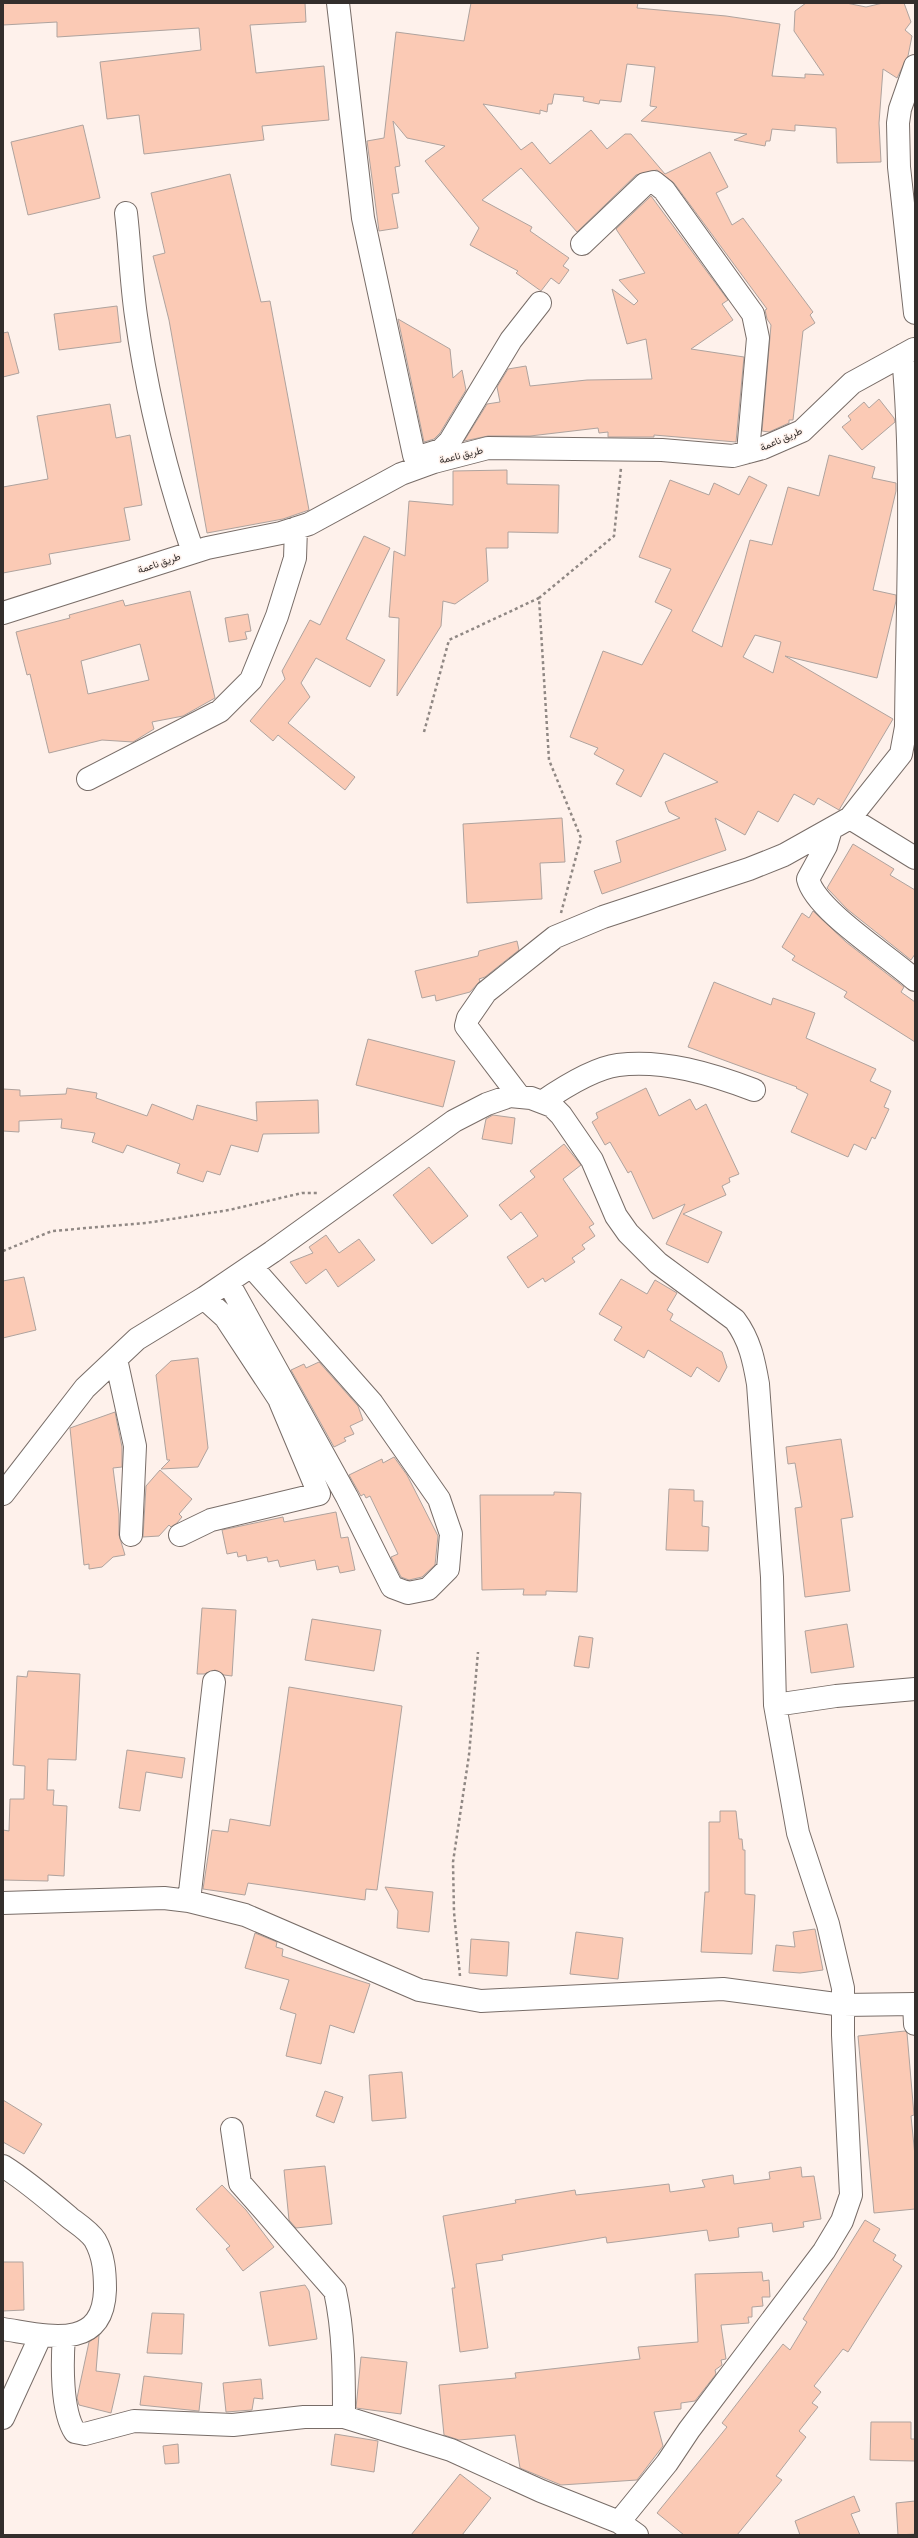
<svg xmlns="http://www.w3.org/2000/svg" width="918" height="2538" viewBox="0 0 918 2538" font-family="'Crimson Pro',Vazirmatn,serif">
<rect width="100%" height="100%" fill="#fef1eb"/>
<!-- building -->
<path fill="#fbcab5" stroke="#afa39e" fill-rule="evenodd" d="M3 3H305L306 22 250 25 256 73 324 66 329 120 262 126 264 140 144 154 139 115 107 119 100 62 201 50 199 28 57 37V22L3 25Z
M471 3H638L637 8 726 16 780 24 772 76 805 78V74L824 75 794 31 795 11 806 3H846L866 7 883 3H904L911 22 905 30 912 36 908 56 897 78 883 69 879 123 881 162 837 163 836 128 795 125V131L772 129 770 141H766L765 146 734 140 747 134 641 121 657 107 650 106 655 67 627 64 621 102 600 100 599 104 583 101 584 97 554 94 552 104H548L547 112 540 110V114L483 104 521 150 532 142 550 164 591 130 607 149 625 134H631L665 174 710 152 728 187 716 193 732 225 743 218 813 312 810 315 815 323 803 331 793 420H789V423L769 432 762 431 771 325 767 319 765 310 767 309 674 183 657 170 636 175 577 232 521 168 482 200 532 227 530 231 569 258 563 266 569 270 559 284 551 278 541 291 516 273 518 271 470 245 479 228 425 161 445 146 407 138 393 121 400 166 395 167 399 193 392 194 398 228 379 231 367 141 384 138 396 32 464 41Z
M83 125 100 198 28 215 11 142Z
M230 174 261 302 270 301 309 510 283 519 207 533 169 320 153 256 165 253 151 193Z
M651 196 728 300 722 304 733 320 691 349 744 357 736 442 654 435V437H608V432L599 433 598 428 530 436H488L464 441 487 404 500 402 497 387 508 369 526 366 530 386 587 380 652 379 646 339 627 344 612 289 634 305 638 301 619 280 645 273 616 229Z
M117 306 121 342 59 350 54 314Z
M398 319 450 349 453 378 462 370 466 390 440 433 434 439 424 442Z
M8 332 19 373 3 377V333Z
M879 399 894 418 895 422 862 450 842 427 851 420 848 416 864 402 869 408Z
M110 404 116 438 130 435 142 505 124 508 130 540 49 554 51 564 3 573V487L48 479 37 416Z
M829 455 875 467 872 478 896 483V491L873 590 896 595V601L877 678 785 656 893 719 839 810 818 798 814 805 794 794 778 822 758 811 745 835 715 818 726 850 602 894 594 871 621 862 616 841 680 818 669 812 665 802 718 782 664 753 641 797 616 784 624 770 594 754 598 748 570 737 603 651 642 665 672 610 655 602 671 569 639 557 670 480 709 495 714 483 739 495 749 476 767 485 692 631 722 647 750 540 772 545 788 487 819 496ZM755 635 781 642 773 673 743 657Z
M507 470V484L559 485 558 533 508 532V548H486L488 581 455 604 443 601 441 626 397 696 399 618 389 617 394 551 405 556 409 501 453 505V471Z
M364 536 390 548 346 639 385 660 370 687 316 658 301 683 310 697 288 723 355 777 345 790 278 735 273 741 250 721 285 679 282 671 310 620 320 625Z
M190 591 215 698 183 716 152 722 154 729 133 742 102 740 49 753 30 674 27 675 16 632 70 618 69 615 123 600 125 606ZM140 644 149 680 88 694 81 661Z
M248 614 251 631 245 632 247 639 229 642 225 618Z
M562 818 565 862 540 863 542 899 467 903 463 824Z
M853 844 894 869 890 875 915 890V954L911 960 847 909 827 888Z
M813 911 846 942 904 987 901 992 915 1002V1042L844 997 847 992 792 960 795 956 782 947 802 913 809 918Z
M517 941 519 950 485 977 479 979 480 981 470 992 436 1001 435 995 422 998 415 971 478 956 479 951Z
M714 982 771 1005 773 998 815 1013 806 1038 876 1069 870 1081 891 1091 884 1107 889 1109 875 1139 872 1137 866 1150 854 1144 848 1157 791 1132 808 1094 796 1088 797 1087 688 1047Z
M368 1039 455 1061 443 1107 356 1085Z
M67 1088 97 1093 96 1098 147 1116 152 1104 193 1120 197 1105 257 1121 256 1102 318 1100 319 1133 263 1134 258 1152 231 1145 220 1175 207 1171 203 1182 177 1173 180 1164 127 1145 123 1153 92 1142 95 1133 61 1128 62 1119 19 1121V1132L3 1131V1089L20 1090V1096L66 1094Z
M646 1088 659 1116 690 1099 696 1110 706 1104 739 1174 729 1178 730 1182 722 1186 726 1195 683 1214 722 1232 708 1263 666 1244 685 1204 653 1219 631 1171 628 1173 610 1142 605 1145 592 1122 598 1118 596 1113Z
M493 1115 515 1118 512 1144 482 1139 486 1119Z
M564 1144 581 1165 563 1179 594 1224 589 1227 595 1236 582 1245 585 1249 572 1258 575 1262 545 1282 543 1278 528 1288 507 1257 538 1236 521 1212 511 1220 499 1205 535 1177 530 1171Z
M429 1167 468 1216 432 1244 393 1195Z
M326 1235 339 1253 359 1239 375 1260 338 1287 326 1269 306 1284 290 1262 313 1253 309 1247Z
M24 1277 36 1330 3 1338V1281Z
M621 1279 647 1294 655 1280 677 1293 667 1310 673 1314 670 1320 722 1352 727 1367 719 1382 697 1367 691 1377 648 1350 644 1358 614 1340 622 1327 599 1314Z
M198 1358 208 1448 198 1467 161 1469 170 1460H167L156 1375 171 1361Z
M319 1362 358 1406 363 1420 350 1426 354 1434 344 1438 346 1441 334 1447 291 1370 304 1364 306 1368Z
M115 1412 122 1447V1467L113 1468 119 1514V1535L125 1555 113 1557 102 1567 89 1569V1564L84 1565 70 1428Z
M841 1439 853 1517 841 1519 850 1591 805 1597 795 1508 802 1507 795 1463 788 1464 786 1447Z
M394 1457 407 1475 438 1536 435 1565 422 1577 409 1580 401 1577 391 1557 398 1554 370 1496 366 1498 364 1494 361 1496 349 1475 382 1459 383 1463Z
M160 1470 192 1499 179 1514 182 1517 177 1523 171 1527 169 1525 159 1536 143 1537 146 1486Z
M669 1489 694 1490V1501H703L702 1526 709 1527 708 1551 666 1550Z
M554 1492 581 1493 577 1592 546 1591V1595H523L524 1589 482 1590 480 1495H554Z
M336 1512 341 1538 348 1537 355 1570 340 1573 338 1566 317 1570 315 1560 280 1567 278 1560 268 1562 267 1557 247 1561 246 1555 238 1557 237 1552 227 1554 222 1530 283 1517 284 1522Z
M202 1608 236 1610 232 1676 224 1675 215 1670 204 1674H197Z
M312 1619 381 1630 374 1671 305 1660Z
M847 1624 854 1667 811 1673 805 1631Z
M579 1636 593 1638 589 1668 574 1666Z
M28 1671 80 1674 76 1760 48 1759 47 1790H54L53 1805 67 1806 64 1876 48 1875V1881L3 1880V1830L9 1831 10 1799H24L25 1766 13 1765 17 1676 27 1677Z
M289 1687 402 1706 377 1890 366 1889 365 1900 248 1883 245 1895 203 1889 212 1830 228 1832 230 1819 270 1826Z
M127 1750 185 1758 182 1778 146 1772 140 1811 119 1808Z
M720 1811H736L739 1839H742L743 1850H745V1894L755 1895 752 1954 701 1952 705 1892H709V1822H720Z
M385 1887 433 1892 429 1932 397 1928 398 1911Z
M815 1929 823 1970 800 1973 773 1971 776 1945 795 1947 793 1932Z
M576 1932 623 1938 618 1979 570 1974Z
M255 1933 277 1942 276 1947 283 1949 282 1956 370 1984 354 2033 330 2025 321 2064 286 2056 296 2014 280 2009 289 1980 245 1968Z
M471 1939 509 1942 507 1976 469 1973Z
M905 2031 907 2033 914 2115 911 2116 915 2156V2209L874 2213 858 2036Z
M402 2072 406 2118 372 2121 369 2075Z
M325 2091 343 2097 334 2123 316 2116Z
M3 2100 42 2124 24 2154 3 2142Z
M325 2166 332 2224 296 2228 289 2220 284 2170Z
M801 2167 802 2177 814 2176 821 2219 803 2222 804 2227 773 2232 772 2223 738 2228 739 2237 709 2241 707 2230 607 2243 606 2237 502 2255 503 2260 476 2264 488 2348 460 2352 452 2288H455L443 2216 516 2203 515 2200 575 2190 576 2195 669 2184 670 2192 705 2187 702 2180 733 2175 734 2184 770 2179 769 2172Z
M222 2185 246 2210 274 2247 243 2271 226 2249 230 2246 196 2209Z
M865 2220 880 2229 873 2241 896 2255 893 2260 902 2266 848 2352 843 2349 814 2386 821 2392 812 2403 818 2407 799 2431 806 2437 776 2476 782 2480 737 2535H684L657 2513 727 2427 722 2423 783 2344 790 2350 807 2322 803 2319Z
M3 2262H23L24 2310 3 2311Z
M762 2272 763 2281 769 2280 770 2297H762L763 2306 752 2307V2317H748L749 2323 721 2325 726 2359 721 2360 722 2365 715 2370 716 2374 695 2401 681 2403V2409L654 2412 663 2446 637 2480 561 2485 520 2468 515 2435 459 2440 444 2435 439 2385 516 2378 515 2373 640 2359 638 2347 698 2342 695 2274Z
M305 2285 309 2291 317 2339 269 2346 260 2292Z
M152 2313 184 2314 182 2354 147 2353Z
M99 2335 96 2371 120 2374 111 2413 79 2405 77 2398 89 2342Z
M361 2357 407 2362 401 2414 356 2408Z
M144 2376 202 2383 199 2411 140 2405Z
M261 2379 263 2399 254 2398 252 2410 226 2412 223 2383Z
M871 2422H911V2439H915V2461L870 2460Z
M335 2434 378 2441 374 2472 331 2465Z
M178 2444 179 2463 165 2464 163 2446Z
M460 2474 491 2498 462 2535H411Z
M854 2496 860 2511 851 2514 860 2535H800L795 2521Z
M915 2501V2534L898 2535 896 2503Z"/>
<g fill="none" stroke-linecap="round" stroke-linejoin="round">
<!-- minor casing -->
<g stroke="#786d68" stroke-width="24">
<path id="minor" d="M338 3 363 218 414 455 419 467
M915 66 900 109 898 123 899 167 915 313
M126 213C130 247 131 281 136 316 147 395 167 476 193 552
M582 244 645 184 654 182 664 190 753 314 758 338 748 452
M425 455 441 450 450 441 511 340 540 303
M3 613 207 548 281 533 309 524 401 474 434 462 488 448 662 450 733 456 763 448 802 431 852 383 914 349
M88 779 220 711 251 680 277 616 295 558 296 528
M850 818 915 858
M831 829 826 846 808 879C815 910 889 956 915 980
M519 1096 466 1026 468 1018 486 992 555 937 603 917 749 869 784 855 850 818 901 754 906 727C907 603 914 479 903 355
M542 1102C561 1089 595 1068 618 1065 663 1059 712 1074 754 1090
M228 1282 347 1497 392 1587 408 1593 428 1589 448 1569 451 1534 439 1499 372 1403 251 1266
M116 1359 135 1446 131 1535
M3 1494 85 1388 137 1339 204 1298 272 1252 454 1121 487 1104 510 1096 531 1098 552 1106 561 1115 592 1160 616 1216 628 1233 658 1263 735 1320C750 1340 754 1361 758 1384L772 1577 775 1705 798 1833 828 1924 843 1988V2035L851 2195 842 2221 824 2251 689 2430 667 2463 619 2522 541 2491 451 2450 344 2417H304L233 2425 134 2421 85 2434 75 2432C61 2411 62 2362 64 2336
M180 1535 211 1520 319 1494 279 1399 225 1317 204 1298
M775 1705 836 1696 915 1689
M189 1901 214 1682
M3 1903 164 1898 189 1901 245 1915 419 1990 481 2001 723 1989 843 2005 915 2004
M914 2004 915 2024
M232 2129 240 2183 335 2291C344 2332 344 2375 344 2417
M3 2166C27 2181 49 2200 70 2218 78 2224 90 2232 95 2240 104 2256 105 2273 105 2290 103 2353 44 2335 3 2329
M3 2418 41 2335
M619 2522 637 2535"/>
</g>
<!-- path -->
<path stroke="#908884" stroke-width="2.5" stroke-dasharray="3 3" stroke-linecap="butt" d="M424 732 449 640 539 598
M561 913 581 838 549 760 539 598 614 536 621 468
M3 1251 52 1231 146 1223 229 1210 302 1193H318
M460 1976 454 1912 453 1862 469 1755 478 1652"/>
<!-- minor -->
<use href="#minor" stroke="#fff" stroke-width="22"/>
</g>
<g text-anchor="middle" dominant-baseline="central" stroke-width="3" stroke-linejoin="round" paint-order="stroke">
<!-- street labels -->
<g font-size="10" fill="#332e2c" stroke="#fef1eb">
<text transform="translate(781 439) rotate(-24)">طريق ناعمة</text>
<text transform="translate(461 455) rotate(-14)">طريق ناعمة</text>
<text transform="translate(159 563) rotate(-19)">طريق ناعمة</text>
</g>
</g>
<!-- border -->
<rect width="918" height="2538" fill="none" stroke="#332e2c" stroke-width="8"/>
</svg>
